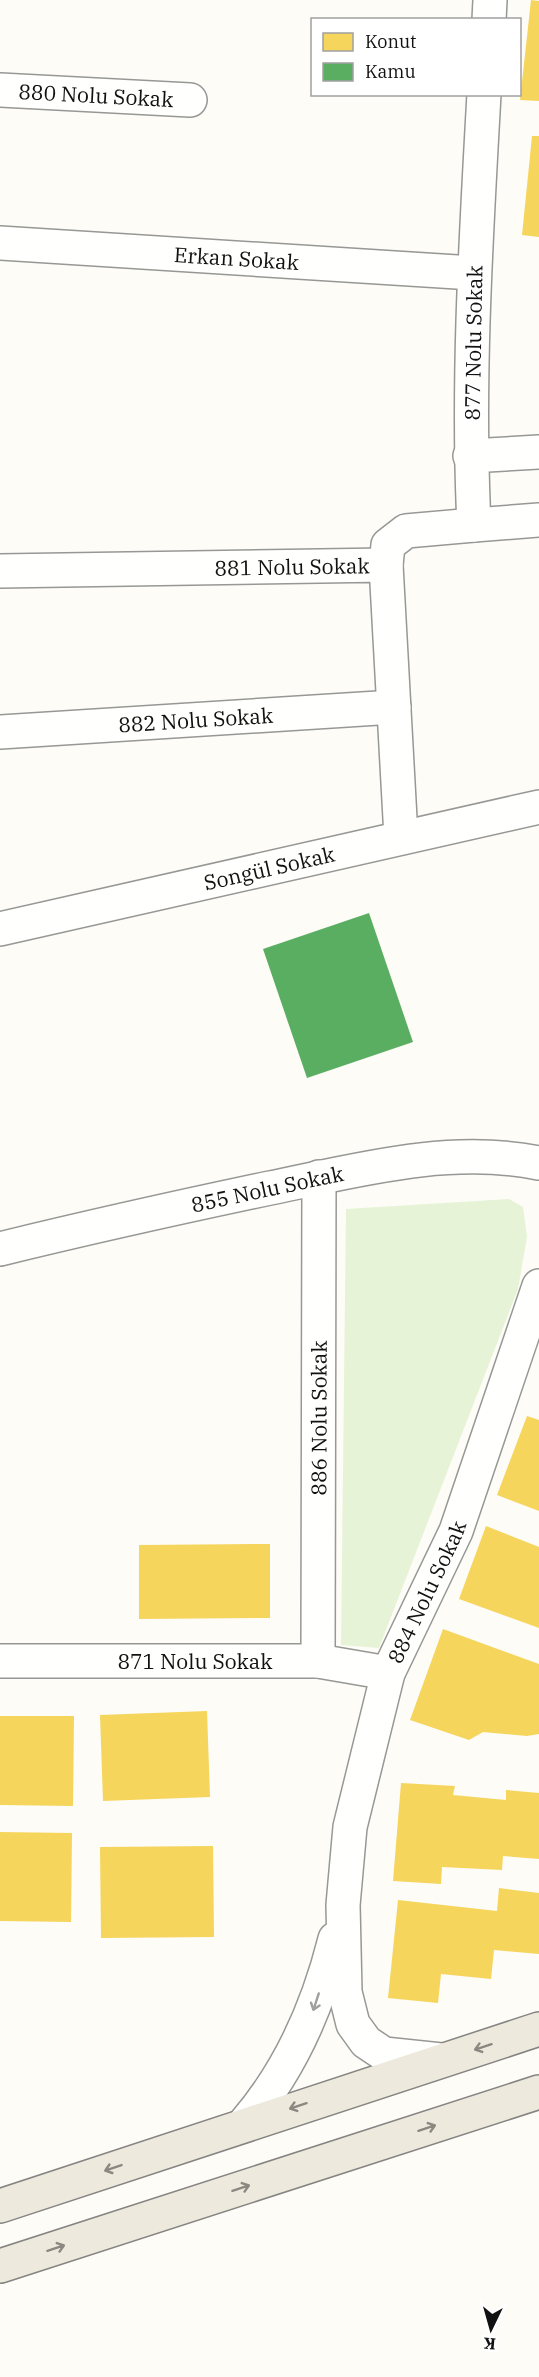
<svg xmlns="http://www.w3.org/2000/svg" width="539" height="2377" viewBox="0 0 539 2377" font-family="'IBM Plex Serif',serif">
<rect width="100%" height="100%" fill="#fdfcf7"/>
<!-- green -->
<path fill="#e7f3d7" d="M509 1199 523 1207 527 1237 518 1289 379 1648 341 1645 346 1209Z"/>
<!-- homes -->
<path fill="#f6d55c" d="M531 0 539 1V101L520 100Z
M532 136H539V237L522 235Z
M527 1416 539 1420V1511L497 1495Z
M486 1526 539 1547V1628L459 1599Z
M270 1544V1618L139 1619V1545Z
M443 1629 539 1664V1734L527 1736 483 1732 469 1740 410 1720Z
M207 1711 210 1797 103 1801 100 1715Z
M0 1716H74L73 1806 0 1805Z
M401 1783 455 1786 453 1795 506 1800V1790L539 1793V1859L503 1856 502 1870 442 1867 441 1884 393 1881Z
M0 1832 72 1833 71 1922 0 1921Z
M213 1846 214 1937 101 1938 100 1847Z
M499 1888 539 1893V1954L494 1950 491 1979 441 1974 438 2003 388 1998 398 1900 497 1911Z"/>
<!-- public -->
<path fill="#5aae61" d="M369 913 413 1042 307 1078 263 949Z"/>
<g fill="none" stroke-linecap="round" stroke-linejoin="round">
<!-- minor casing -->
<g stroke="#979795" stroke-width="36">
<g id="minor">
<path d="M489 20 490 0"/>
<path id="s1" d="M0 90 190 100"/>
<path d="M484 94C476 238 467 382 474 525L539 520"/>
<path id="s2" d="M0 243 473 273"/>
<path d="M470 456 539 452"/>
<path d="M386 565 388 545 406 531 474 525"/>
<path id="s3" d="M0 571 386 565 401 837"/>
<path id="s4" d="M0 732 394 707"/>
<path id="s5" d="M0 929 539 807"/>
<path id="s6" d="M0 1249C90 1227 180 1207 270 1188 358 1170 449 1145 539 1163"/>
<path id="s7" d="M0 1661H318L388 1673"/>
<path id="s8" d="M318 1661 319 1177"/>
<path id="s9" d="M441 2060 384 2054 366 2042 353 2024 345 1992 343 1905 350 1827 388 1673 456 1531 539 1286"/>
<path d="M244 2124C290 2071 318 2007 335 1939"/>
</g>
</g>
<!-- major casing -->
<g stroke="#858482" stroke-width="36">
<path id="major" d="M0 2206 539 2029
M0 2266 539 2092"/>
</g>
<!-- minor -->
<use href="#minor" stroke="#fffffe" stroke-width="33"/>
<!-- major -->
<use href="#major" stroke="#ede9dc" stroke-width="33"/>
</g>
<!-- one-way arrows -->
<defs><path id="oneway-shaft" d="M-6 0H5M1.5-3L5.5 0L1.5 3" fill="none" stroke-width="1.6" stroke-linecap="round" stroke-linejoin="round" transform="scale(1.5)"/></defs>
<use stroke="#a0a09f" href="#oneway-shaft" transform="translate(316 2002) rotate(108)"/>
<g stroke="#8a8881">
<use href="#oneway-shaft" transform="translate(483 2047) rotate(162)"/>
<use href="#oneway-shaft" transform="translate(298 2106) rotate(162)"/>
<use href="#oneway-shaft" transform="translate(427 2128) rotate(-18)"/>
<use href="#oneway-shaft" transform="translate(113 2168) rotate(161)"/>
<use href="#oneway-shaft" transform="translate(241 2188) rotate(-18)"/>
<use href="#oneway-shaft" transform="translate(56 2248) rotate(-18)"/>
</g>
<g text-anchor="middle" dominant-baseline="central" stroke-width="6" stroke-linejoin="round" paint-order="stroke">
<!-- street labels -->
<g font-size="21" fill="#111" stroke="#fff">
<text stroke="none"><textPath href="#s1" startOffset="96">880 Nolu Sokak</textPath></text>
<text stroke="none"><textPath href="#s2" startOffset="237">Erkan Sokak</textPath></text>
<text transform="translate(473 343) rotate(-89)">877 Nolu Sokak</text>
<text stroke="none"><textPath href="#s3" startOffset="292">881 Nolu Sokak</textPath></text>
<text stroke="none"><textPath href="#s4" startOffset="196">882 Nolu Sokak</textPath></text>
<text stroke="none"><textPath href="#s5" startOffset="276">Songül Sokak</textPath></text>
<text stroke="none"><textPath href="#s6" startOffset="274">855 Nolu Sokak</textPath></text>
<text stroke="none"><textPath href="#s8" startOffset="243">886 Nolu Sokak</textPath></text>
<text stroke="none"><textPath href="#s9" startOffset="548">884 Nolu Sokak</textPath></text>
<text stroke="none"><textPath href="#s7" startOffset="195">871 Nolu Sokak</textPath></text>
</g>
</g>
<!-- legend -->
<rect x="311" y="18" width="210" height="78" fill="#ffffff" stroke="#a0a0a0" stroke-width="1.5"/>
<rect x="323" y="33" width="30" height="18" fill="#f6d55c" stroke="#a0a0a0" stroke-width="1.5"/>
<text x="365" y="48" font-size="18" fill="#111111">Konut</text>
<rect x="323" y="63" width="30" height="18" fill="#5aae61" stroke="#a0a0a0" stroke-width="1.5"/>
<text x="365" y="78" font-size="18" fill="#111111">Kamu</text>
<!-- north arrow -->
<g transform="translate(491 2329) rotate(185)" stroke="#ffffff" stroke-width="4.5" paint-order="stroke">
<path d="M0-4.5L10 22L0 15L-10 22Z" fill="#111111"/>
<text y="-9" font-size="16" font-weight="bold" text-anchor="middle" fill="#111111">K</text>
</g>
</svg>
